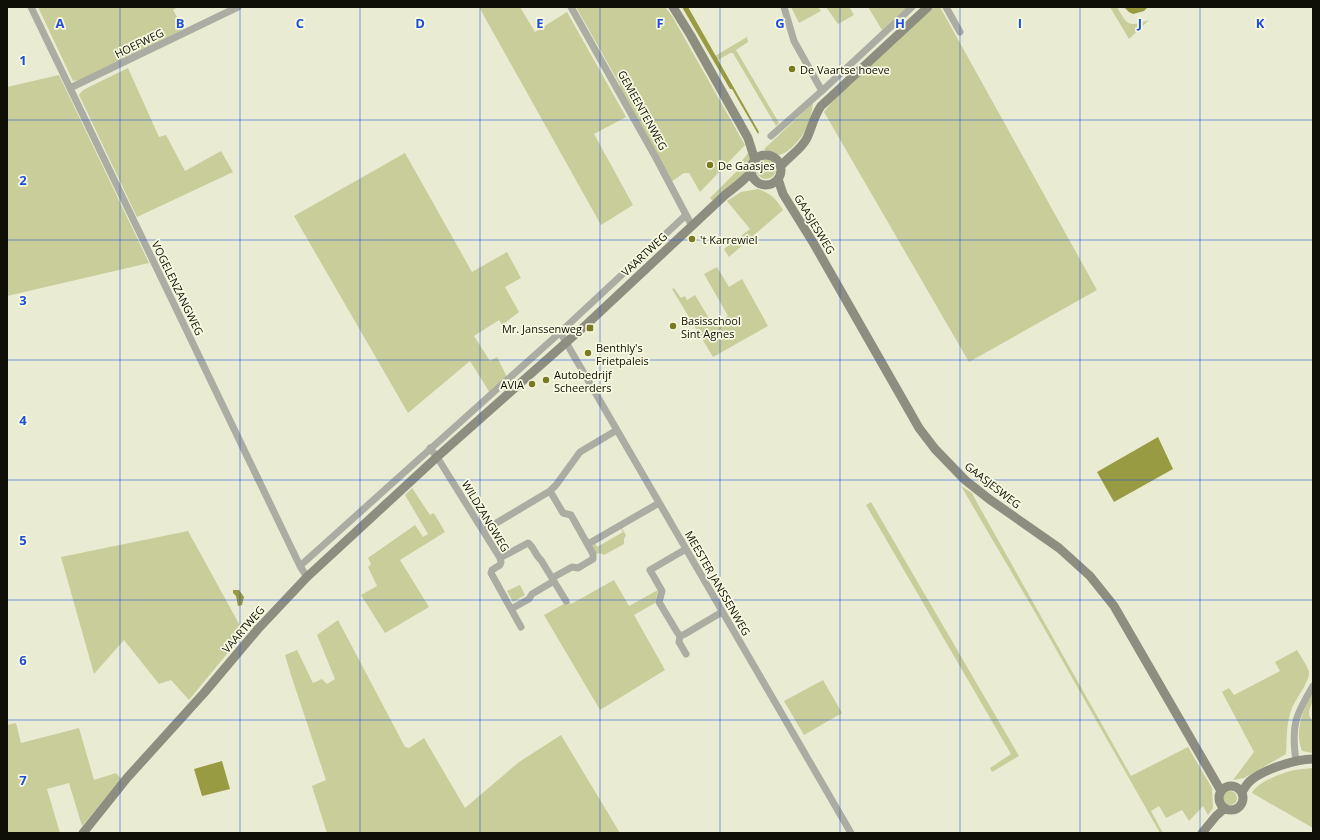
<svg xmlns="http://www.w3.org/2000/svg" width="1320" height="840" viewBox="0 0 1320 840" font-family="'Open Sans',sans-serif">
<rect width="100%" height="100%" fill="#e9ecd3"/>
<!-- green -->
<path fill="#c9cd9a" d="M38 7H178L173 10 184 29 79 80 73 81Z
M479 7H520L535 32 567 12 626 117 594 134 633 205 601 225Z
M576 7H665L672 16 745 145 700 192 689 173H684L671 182 618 89 620 85Z
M791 7H818L821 11 799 23Z
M826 7H852L850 8 854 15 838 24Z
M868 7H907L882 30Z
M934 7H940L1097 290 969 362 824 112 835 98Z
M1110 7H1117C1128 26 1127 27 1149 20L1129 39Z
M747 37 748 42 736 50 779 123 776 126 733 53H730L718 60 715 56Z
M128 68 159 137 166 135 185 171 221 151 233 172 137 217 79 95 82 91 87 88Z
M59 75 149 263 7 296V87Z
M813 103C812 111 810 120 807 128 802 137 789 154 778 155 773 155 768 151 764 149Z
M749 152C755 173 727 190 713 201L710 198 741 167V162Z
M405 153 472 272 507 252 521 278 505 287 519 312 502 325 499 320 474 336 490 361 497 357 507 377 490 393 470 361 408 413 294 216Z
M756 169a10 10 0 1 1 20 0a10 10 0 1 1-20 0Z
M758 189C772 194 775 198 783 210L729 257 724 249 750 229 727 201 741 192Z
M717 267 729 287 742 279 768 326 713 357 672 289 674 288 681 298 685 296 687 300 695 295 713 325 728 316 704 274Z
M961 486 972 493 980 508 1131 776 1188 747 1212 788 1213 808 1208 815 1203 806 1189 821 1182 810 1166 818 1159 806 1151 811 1163 833H1160L1036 614Z
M412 488 430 515 433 513 435 515 445 532 400 560 429 607 385 633 361 595 377 586 368 567 371 564 368 558 415 525 423 537 428 534 405 495Z
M871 502 1019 756 992 772 990 768 1011 754 866 505Z
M621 527 626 535 624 539V544L604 555 600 553 596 554 592 546 595 543 597 547 623 532 620 528Z
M188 531 244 633 189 700 171 680 159 684 124 640 94 674 61 557Z
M614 580 629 606 658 590 655 603 634 615 665 670 600 710 544 615 569 601 571 604Z
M520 585 525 595 513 602 507 591Z
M338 620 405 747 409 748 424 738 465 808 519 762 561 735 620 833H327L312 786 326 780 290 672 285 655 297 650 313 683 322 679 327 684 335 679 317 635Z
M1297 650C1301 657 1307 665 1309 672 1310 681 1295 700 1292 708 1286 723 1287 739 1286 754L1244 778 1233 780 1254 752 1222 692 1229 688 1234 695 1280 671 1275 662Z
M823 680 842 713 804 735 784 701Z
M1313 692C1313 695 1313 699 1312 702 1310 710 1306 714 1313 721V753L1302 751C1294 730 1303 710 1313 692Z
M16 723 21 743 79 728 94 780 116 773 121 779 82 826 69 783 47 789 60 833H7V725Z
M1313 768V828L1252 793C1257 782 1282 773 1294 770 1300 769 1306 769 1313 768Z
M1223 798a7 7 0 1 1 14 0a7 7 0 1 1-14 0Z"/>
<!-- water -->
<path fill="#989b41" d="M682 7H688L759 132 758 134 732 89H730Z
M1124 7H1148L1144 11 1133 14 1129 12Z
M1158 437 1173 469 1114 502 1097 472Z
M233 590H239L244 597 242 605 238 606 236 596 233 593Z
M222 761 230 789 202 796 194 769Z"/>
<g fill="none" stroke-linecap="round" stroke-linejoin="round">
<!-- street -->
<path stroke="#abaca2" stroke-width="7" d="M31 7 300 566 307 577
M571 7 656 158 692 226
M784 7 794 41 822 91
M946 7 960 32
M70 88 238 7
M771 136 824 89 912 7
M560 332 851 833
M430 448 437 457 500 558 501 562 500 565 492 570 491 573 521 627
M550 491 563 513 571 515 593 554V559L578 568 572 567 552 578
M483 531 550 491 556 485 580 452 617 430
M588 544 659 503
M686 549 650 570 662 591 659 602 677 632 680 636 685 634 722 612
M500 558 528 543C534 547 535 555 541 560L566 601
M300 566 555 337 686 215
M511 609 529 599 532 594 554 581
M680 636 679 642 686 654
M1296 761C1291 726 1295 716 1313 686"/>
<!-- secondary -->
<path stroke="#8d8e7f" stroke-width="9" d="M673 7 691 36 748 138 755 160
M751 170a15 15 0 1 1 30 0a15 15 0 1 1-30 0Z
M781 166C789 156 801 150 807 138 812 127 814 116 821 106L928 7
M778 179 783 194 814 244 919 428 935 449 965 480 989 499 1059 548 1090 576 1114 606 1221 791
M1219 798a12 12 0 1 1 24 0a12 12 0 1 1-24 0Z
M1242 792C1244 789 1246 785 1249 782 1261 770 1296 759 1313 759
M83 833 127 778 204 693 258 629 307 577 437 457 587 324 725 195C735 187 744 181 751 172
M1202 833 1216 816 1225 808"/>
</g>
<!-- grid -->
<path fill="none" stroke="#1d4ed8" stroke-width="1" stroke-opacity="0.55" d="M120 7V833M240 7V833M360 7V833M480 7V833M600 7V833M720 7V833M840 7V833M960 7V833M1080 7V833M1200 7V833M7 120H1313M7 240H1313M7 360H1313M7 480H1313M7 600H1313M7 720H1313"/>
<!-- markers -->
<g fill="#797b24" stroke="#f7f9e1" stroke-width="1.5">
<circle cx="792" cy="69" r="4"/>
<circle cx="710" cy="165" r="4"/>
<circle cx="692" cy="239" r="4"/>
<circle cx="673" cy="326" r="4"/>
<rect x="586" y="324" width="8" height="8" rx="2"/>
<circle cx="588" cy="353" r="4"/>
<circle cx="546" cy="380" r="4"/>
<circle cx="532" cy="384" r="4"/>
</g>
<g text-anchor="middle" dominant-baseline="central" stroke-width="3.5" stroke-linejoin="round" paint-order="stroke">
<!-- street labels -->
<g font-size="11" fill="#0f0f07" stroke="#f7f9e1">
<text transform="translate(139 43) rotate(-26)">HOEFWEG</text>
<text transform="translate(643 110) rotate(61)">GEMEENTENWEG</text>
<text transform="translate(815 224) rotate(59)">GAASJESWEG</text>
<text transform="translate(644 254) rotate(-43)">VAARTWEG</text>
<text transform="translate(178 288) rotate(64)">VOGELENZANGWEG</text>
<text transform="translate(993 485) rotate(38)">GAASJESWEG</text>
<text transform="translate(486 516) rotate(59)">WILDZANGWEG</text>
<text transform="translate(718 583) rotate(60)">MEESTER JANSSENWEG</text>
<text transform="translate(243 629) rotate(-49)">VAARTWEG</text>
</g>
<!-- poi labels -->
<g font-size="11" fill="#0f0f07" stroke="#f7f9e1" text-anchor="start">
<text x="800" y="69">De Vaartse hoeve</text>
<text x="718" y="165">De Gaasjes</text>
<text x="700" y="239">'t Karrewiel</text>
<text x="681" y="320">Basisschool<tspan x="681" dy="13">Sint Agnes</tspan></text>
<text x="582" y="328" text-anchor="end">Mr. Janssenweg</text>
<text x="596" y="347">Benthly's<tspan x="596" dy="13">Frietpaleis</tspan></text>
<text x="554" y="374">Autobedrijf<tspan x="554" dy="13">Scheerders</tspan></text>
<text x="524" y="384" text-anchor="end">AVIA</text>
</g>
</g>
<g font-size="13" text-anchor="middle" font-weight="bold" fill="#1d4ed8" stroke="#f7f9e1" stroke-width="3.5" stroke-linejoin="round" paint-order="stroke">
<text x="60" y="28">A</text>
<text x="180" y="28">B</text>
<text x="300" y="28">C</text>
<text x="420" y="28">D</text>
<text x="540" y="28">E</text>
<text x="660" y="28">F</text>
<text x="780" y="28">G</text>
<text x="900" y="28">H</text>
<text x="1020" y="28">I</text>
<text x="1140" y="28">J</text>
<text x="1260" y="28">K</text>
<text x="23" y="65">1</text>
<text x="23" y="185">2</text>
<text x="23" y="305">3</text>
<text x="23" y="425">4</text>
<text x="23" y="545">5</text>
<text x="23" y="665">6</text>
<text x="23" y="785">7</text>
</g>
<!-- border -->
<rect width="1320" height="840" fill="none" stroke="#0f0f07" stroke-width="16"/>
</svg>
